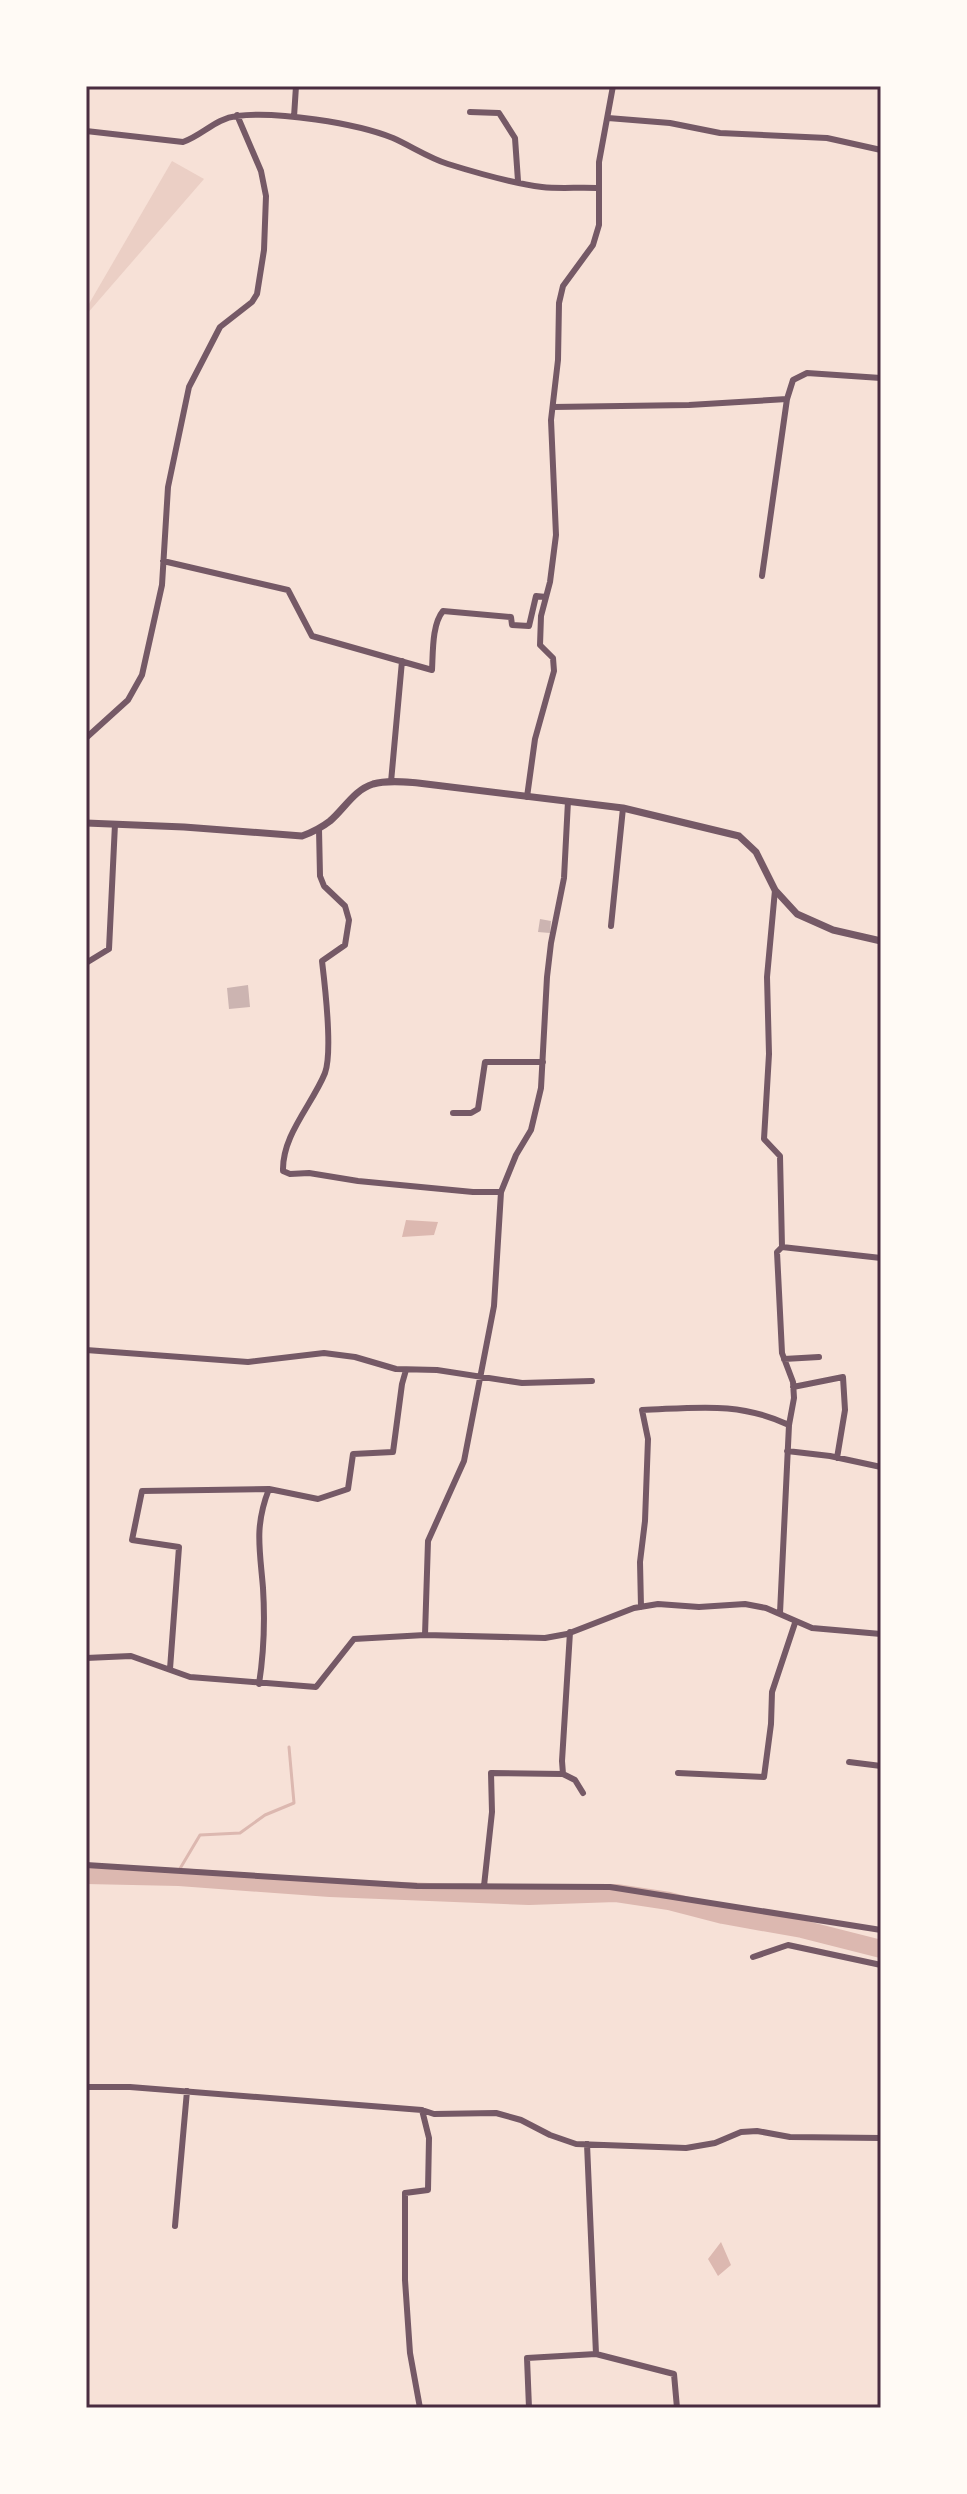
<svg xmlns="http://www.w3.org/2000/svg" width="967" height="2494" viewBox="0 0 967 2494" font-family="Merriweather,serif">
<rect width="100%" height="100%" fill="#f7e1d7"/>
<!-- green -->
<path fill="#ebcfc5" d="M172 161 204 179 86 315V309Z"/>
<!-- water -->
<path fill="#dcb8b0" d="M406 1220 438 1222 434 1235 402 1237Z
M721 2242 731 2265 718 2276 708 2259Z"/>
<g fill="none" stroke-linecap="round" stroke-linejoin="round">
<!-- stream -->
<path stroke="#dcb8b0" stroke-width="3" d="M175 1877 200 1835 240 1833 265 1815 294 1803 289 1747"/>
<!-- river -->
<path stroke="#dcb8b0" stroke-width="18" d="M86 1875 179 1877 330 1888 529 1896 616 1893 669 1901 723 1915 802 1929 881 1949"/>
</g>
<!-- building -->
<path fill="#ccb4b1" d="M540 919 551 921 550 933 538 932Z
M248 985 250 1007 229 1009 227 988Z"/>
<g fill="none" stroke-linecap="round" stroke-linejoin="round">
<!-- minor -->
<path stroke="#755966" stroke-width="6" d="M470 112 499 113 515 138 518 181
M294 117 296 86
M608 118 670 123 720 133 827 138 881 150
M86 131 183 142C203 135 216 118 237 116 276 111 356 123 393 138 411 146 429 158 448 164 477 173 511 183 542 187 560 189 579 187 597 188
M553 407 689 405 787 399 793 380 807 373 881 378
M163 561 288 590 312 636 432 670C433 652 432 624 443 611L511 617 512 625 529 626 536 596 546 597
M762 576 787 399
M86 738 128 700 142 675 162 585 168 487 189 387 220 327 252 302 257 294 264 250 266 196 261 171 237 115
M391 782 402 661
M527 797 535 739 554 671 553 658 540 645 541 616 550 582 556 535 551 420 558 360 559 303 563 286 593 245 599 225V162L613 86
M319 829 320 876 324 886 345 906 349 920 345 945 322 961C325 986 333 1051 325 1073 312 1105 282 1135 283 1171L290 1174 309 1173 358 1181 473 1192H501
M775 890 767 977 769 1054 764 1139 780 1156 782 1247
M611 926 623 808
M86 963 109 949 115 824
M453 1113H471L478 1109 485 1062H543
M86 1350 248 1362 324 1353 355 1357 396 1369 437 1370 522 1383 592 1381
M784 1359 819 1357
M793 1387 843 1377 845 1410 837 1458
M787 1451 830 1456 881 1467
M641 1607 640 1562 645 1521 648 1439 642 1410C696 1408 738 1401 789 1425
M780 1613 789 1425 794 1398 793 1382 782 1353 777 1252 782 1247 881 1258
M570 1632 562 1761 563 1774 575 1780 583 1793
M425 1635 545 1638 567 1634 634 1608 658 1604 699 1607 745 1604 766 1608 812 1628 881 1634
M86 1658 131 1656 190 1677 316 1687 354 1639 425 1635 428 1541 464 1461 494 1306 501 1192 516 1155 531 1130 541 1088 547 977 551 943 564 878 568 801
M170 1669 179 1547 132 1540 142 1491 269 1489 318 1499 348 1489 353 1454 393 1452 402 1384 406 1370
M259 1684C264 1652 265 1620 263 1588 260 1550 254 1527 269 1489
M849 1762 881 1766
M678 1773 764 1777 771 1724 772 1692 795 1623
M86 1865 417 1886 610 1887 881 1930
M484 1886 492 1812 491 1773 563 1774
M753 1957 788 1945 881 1965
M86 2087H130L422 2110 434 2114 496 2113 521 2120 550 2135 576 2144 686 2148 715 2143 741 2132 757 2131 790 2137 881 2138
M587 2144 596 2354 674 2374 677 2408
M175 2226 187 2091
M420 2408 410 2353 405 2280V2193L428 2190 429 2138 422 2110
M529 2408 527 2358 596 2354
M869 2408H874"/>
<!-- tertiary -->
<path stroke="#755966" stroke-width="7" d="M86 823 184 827 302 836C313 832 321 828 330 821 345 808 354 790 373 784 388 780 404 782 418 783L623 808 739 836 756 852 775 890 797 914 833 930 881 941"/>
</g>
<!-- border -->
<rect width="967" height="2494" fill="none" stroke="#fffaf5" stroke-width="176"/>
<rect x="88" y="88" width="791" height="2318" fill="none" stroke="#4a2c40" stroke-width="3"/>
</svg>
